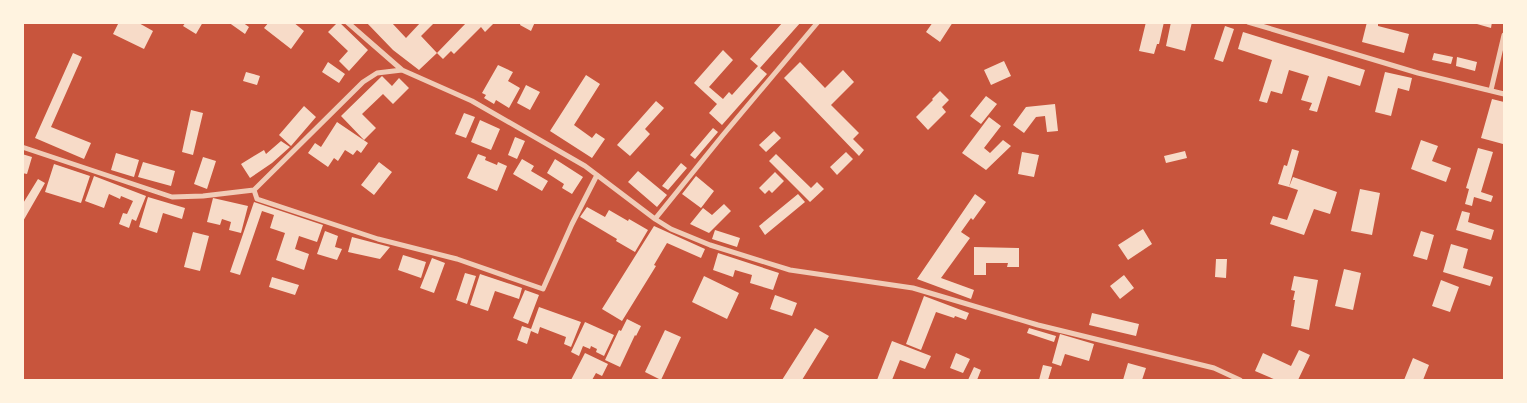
<svg xmlns="http://www.w3.org/2000/svg" width="1527" height="403" viewBox="0 0 1527 403" font-family="'Noto Sans',sans-serif">
<rect width="100%" height="100%" fill="#c8553d"/>
<!-- building -->
<path fill="#f7dbc8" d="M119 22H137L153 31 144 49 113 34Z
M186 22H203L196 34 183 26Z
M228 22H242L249 27 245 34Z
M269 22H293L304 31 291 49 264 28Z
M338 22H339L368 50 349 71 339 61 348 51 328 32Z
M366 22H393L392 23 406 38 421 22H435L421 36 437 53 419 70 393 50Z
M467 22H495L485 32 481 27 454 54 451 51 443 59 437 53Z
M521 22H535L531 31 520 25Z
M783 22H801L760 68 767 74 722 125 709 113 717 104 694 83 723 50 733 60 709 87 723 99 729 92 732 95 758 66 750 59Z
M933 22H953L940 42 926 32Z
M1146 22H1164L1159 44H1157L1154 54 1139 51Z
M1171 22H1192L1185 51 1166 46Z
M1367 22H1378V26L1409 34 1404 53 1362 42Z
M1470 22H1492L1491 28Z
M1225 26 1234 29 1223 62 1214 59Z
M1243 32 1365 70 1360 86 1328 76 1317 112 1309 110 1312 103 1301 100 1309 76 1289 70 1282 94 1271 91 1267 103 1259 101 1272 60 1238 49Z
M73 53 82 57 51 127 91 143 84 159 35 138Z
M1434 53 1453 57 1451 64 1432 60Z
M1457 57 1477 62 1475 71 1456 66Z
M1004 61 1011 76 991 85 984 70Z
M328 62 345 74 339 83 322 72Z
M800 62 825 88 843 70 854 82 831 105 859 133 853 139 864 150 859 156 784 78Z
M498 65 513 72 508 81 520 88 509 108 496 100 494 104 484 98 486 95 482 93Z
M246 72 260 76 257 85 243 81Z
M1385 72 1412 78 1409 91 1398 88 1391 116 1375 112Z
M586 75 600 84 574 125 592 138 596 133 605 139 592 158 550 131Z
M382 76 392 86 399 78 409 88 393 104 383 94 362 114 376 128 364 140 341 116Z
M526 85 540 92 530 110 517 103Z
M940 91 949 100 942 107 946 112 928 130 916 117 933 100 932 99Z
M986 96 997 104 981 124 970 116Z
M1492 99 1504 102V139L1503 144 1481 138Z
M656 101 664 108 645 129 650 134 630 156 617 145Z
M1055 104 1058 131 1047 132 1045 116 1036 117 1024 133 1013 125 1026 107Z
M304 106 316 117 291 146 279 135Z
M191 110 203 113 193 155 182 152Z
M464 113 475 117 466 138 455 134Z
M989 117 1001 126 984 148 990 153 1003 140 1011 146 986 170 962 153Z
M480 120 500 129 491 150 471 142Z
M337 122 368 143 361 153 357 150 353 155 345 150 338 161 334 158 328 167 308 153 315 143 321 147Z
M713 128 718 132 695 159 690 155Z
M774 131 781 138 766 152 759 145Z
M515 137 525 141 517 159 508 155Z
M1421 140 1438 146 1432 161 1451 168 1446 182 1411 169Z
M281 141 290 147 272 163 250 178 241 164 264 150 266 154Z
M1478 148 1493 152 1481 192 1493 196 1491 202 1474 197 1472 206 1465 204 1469 189 1466 188Z
M1292 149 1299 151 1289 187 1278 184 1284 165 1287 166Z
M1185 151 1187 158 1166 163 1164 156Z
M846 152 853 159 837 175 830 167Z
M1022 152 1039 155 1034 177 1018 174Z
M116 153 139 160 134 177 111 170Z
M22 154 32 157 27 174 22 173Z
M478 154 486 157 485 160 497 165 498 162 507 166 497 191 467 178Z
M776 154 811 188 817 182 824 189 810 202 769 161Z
M203 157 216 161 207 189 194 184Z
M522 159 534 166 531 171 548 181 542 191 513 174Z
M555 159 583 177 572 194 562 188 564 184 547 173Z
M143 162 175 171 171 186 138 177Z
M379 162 392 172 374 195 361 185Z
M681 163 687 168 668 190 662 186Z
M54 164 90 176 81 203 45 192Z
M638 171 667 195 657 207 628 182Z
M775 172 784 181 772 193 769 190 765 194 759 188Z
M94 176 146 196 136 221 132 219 129 228 119 224 123 213 127 214 133 201 121 196 120 199 109 194 104 208 85 201Z
M696 176 714 191 701 208 682 194Z
M1293 177 1337 192 1330 214 1314 209 1304 235 1270 224 1273 216 1287 220 1298 190 1289 187Z
M38 179 45 183 22 223V205Z
M1360 189 1380 193 1372 235 1351 231Z
M798 194 805 202 765 235 759 226Z
M975 194 986 202 973 220 971 218 961 232 970 238 941 278 974 290 971 299 917 279Z
M148 197 185 208 182 219 163 213 157 233 139 227Z
M213 198 248 206 241 233 229 230 231 222 222 219 220 225 207 222Z
M254 202 323 225 317 242 299 236 295 249 309 254 304 270 276 260 285 233 270 228 274 215 262 211 240 275 230 272Z
M724 204 731 211 709 233 690 224 703 208 712 215Z
M587 207 605 217 609 210 628 221 629 219 648 230 635 252 616 241 617 239 580 217Z
M1462 211 1470 213 1468 222 1494 230 1491 240 1456 230Z
M654 226 705 249 701 258 667 243 654 265 656 266 622 321 602 309Z
M1143 229 1152 244 1128 260 1118 245Z
M715 230 740 238 737 247 712 239Z
M325 231 338 236 335 247 342 249 337 260 317 254Z
M1421 231 1434 235 1427 260 1413 256Z
M193 232 209 236 200 271 184 267Z
M352 237 390 247 380 259 348 252Z
M1451 244 1468 249 1463 268 1493 277 1490 286 1443 272Z
M974 247 1019 248V267H1007L1008 263H986V275H974Z
M718 253 779 273 773 290 750 283 752 275 735 270 733 277 713 270Z
M403 255 426 262 421 278 398 270Z
M432 258 445 263 434 293 420 288Z
M1216 259H1227L1226 278 1215 277Z
M1344 269 1361 273 1353 310 1335 306Z
M465 273 476 276 467 304 456 300Z
M480 274 522 288 519 299 495 291 488 311 470 305Z
M1124 275 1134 288 1120 299 1110 286Z
M704 276 739 293 727 319 692 302Z
M1294 276 1318 280 1309 330 1291 326 1295 300H1293L1295 291 1291 290Z
M272 277 299 285 295 295 269 287Z
M1441 280 1459 287 1450 312 1432 306Z
M525 290 539 295 528 324 513 318Z
M775 295 797 303 792 316 770 309Z
M924 296 969 313 966 320 955 316 954 318 936 312 921 350 906 344Z
M539 307 581 322 571 347 564 344 566 337 540 327 538 334 531 331 527 344 517 340 522 326 531 329Z
M1092 313 1139 324 1136 336 1089 325Z
M627 319 641 326 636 336 635 335 620 367 605 360 619 330 621 331Z
M585 322 614 335 604 356 596 352 597 349 591 346 590 349 583 346 579 356 571 352Z
M815 328 829 336 802 380 798 379 797 380H782Z
M1029 328 1056 336 1054 342 1027 333Z
M665 330 681 337 661 380 645 372Z
M1060 334 1094 344 1089 361 1065 354 1061 366 1052 363Z
M892 341 931 356 925 369 900 360 892 380H877Z
M1299 350 1310 355 1298 380H1276L1255 371 1263 353 1291 366Z
M585 353 608 364 602 376 596 373 592 380H571Z
M956 353 970 359 963 373 950 368Z
M1413 358 1429 365 1423 380H1404Z
M1128 363 1146 368 1142 380H1123Z
M1043 365 1052 367 1048 380H1039Z
M974 367 981 370 977 380H968Z"/>
<g fill="none" stroke-linecap="round" stroke-linejoin="round">
<!-- minor -->
<path stroke="#f1ccb7" stroke-width="5" d="M347 22 402 70 472 101 585 166 655 219 671 229 710 245 790 270 913 288 1038 325 1214 368 1240 380
M1248 22 1418 73 1504 94
M1491 90 1504 35
M22 147 172 197 203 196 254 190 363 82 377 73 402 70
M254 190 257 199 378 239 457 259 543 289 572 224 597 175
M655 219 723 135 818 22"/>
</g>
<!-- border -->
<rect width="1527" height="403" fill="none" stroke="#fff3e0" stroke-width="48"/>
</svg>
